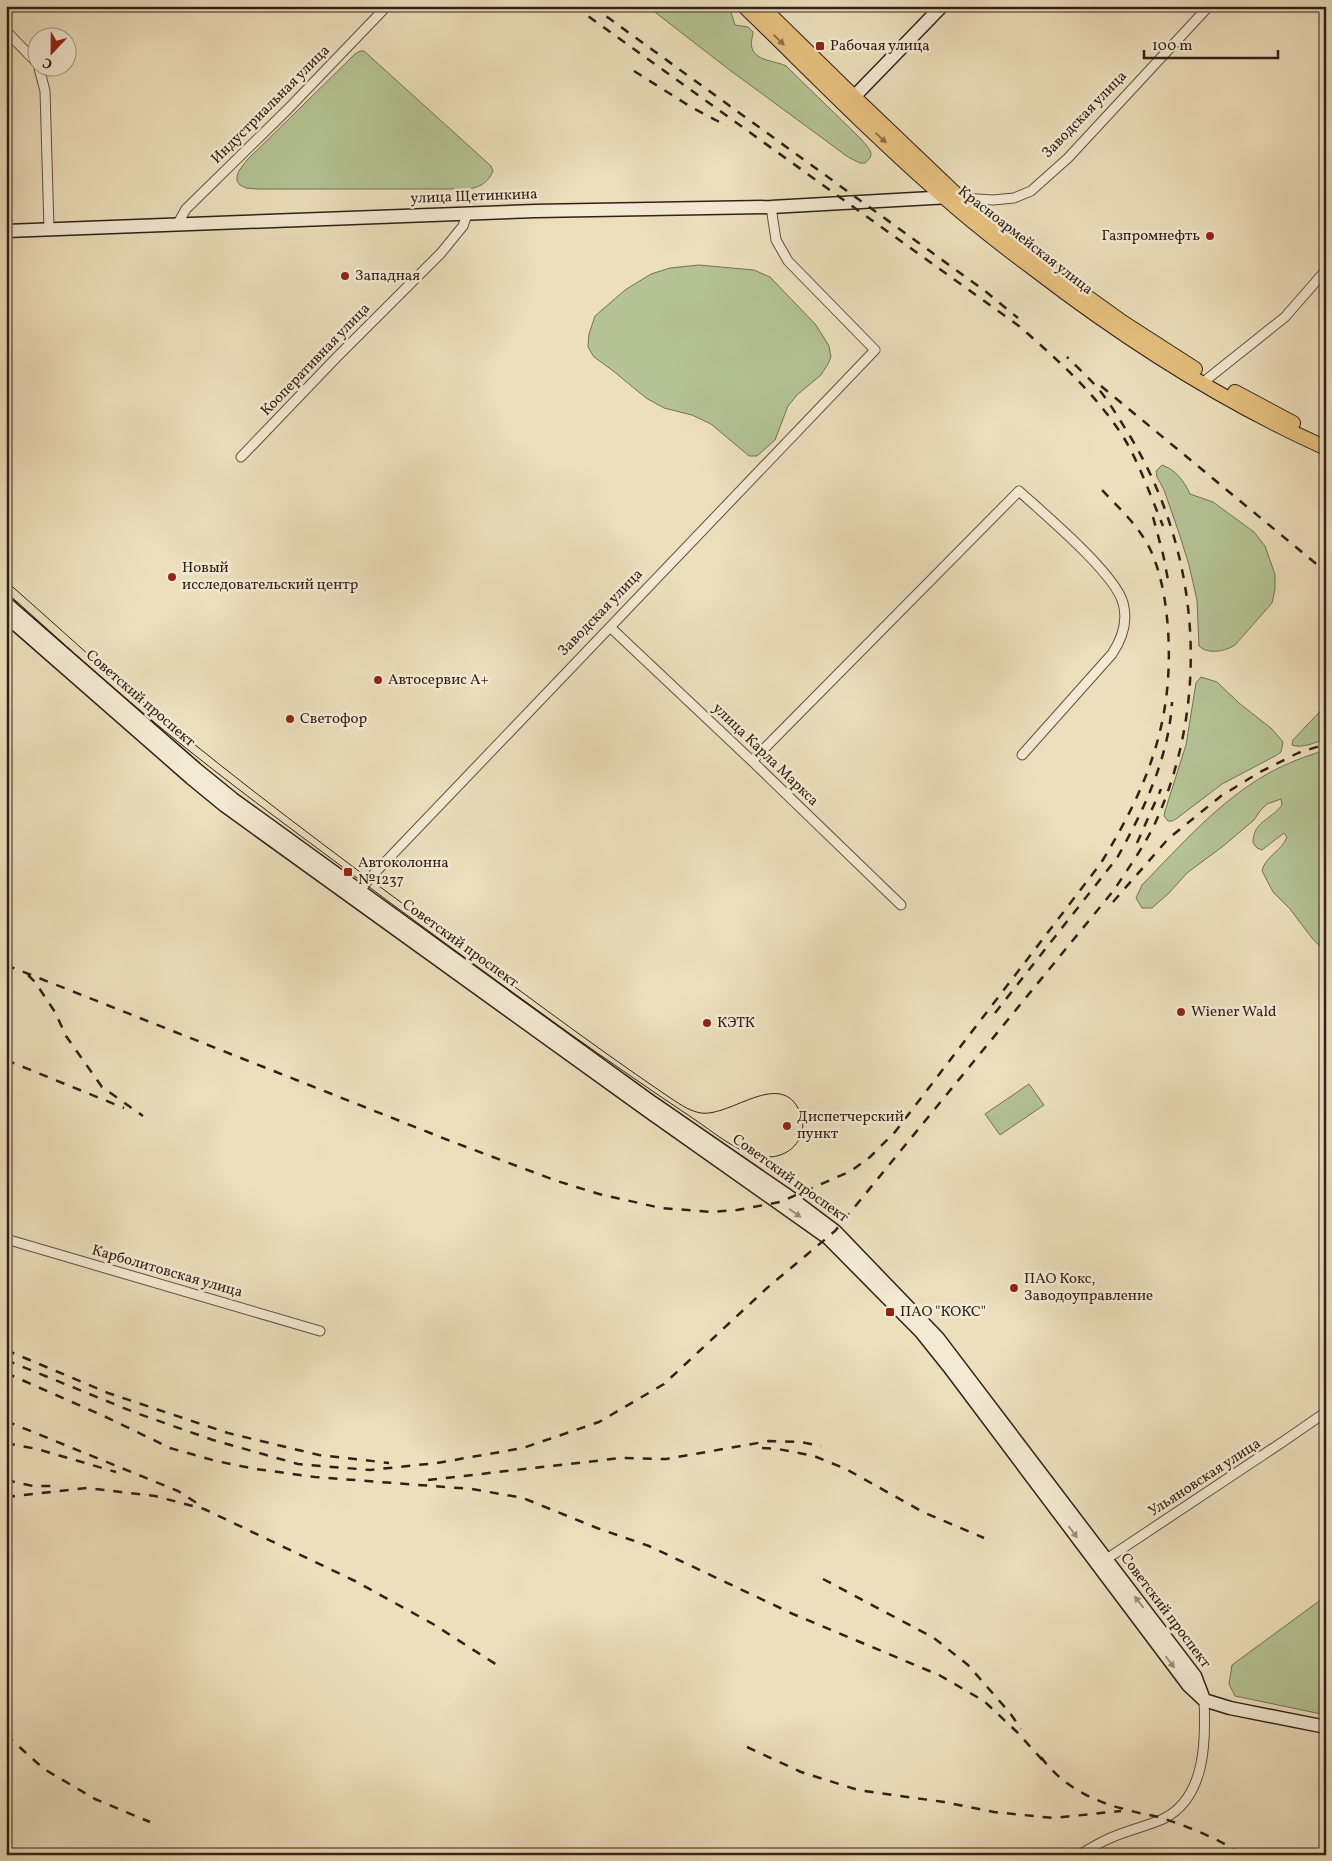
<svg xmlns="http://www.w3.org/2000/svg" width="1332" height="1861" viewBox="0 0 1332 1861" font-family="Vollkorn,serif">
<rect width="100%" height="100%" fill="#ecdfbc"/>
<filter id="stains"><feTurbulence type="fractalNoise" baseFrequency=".004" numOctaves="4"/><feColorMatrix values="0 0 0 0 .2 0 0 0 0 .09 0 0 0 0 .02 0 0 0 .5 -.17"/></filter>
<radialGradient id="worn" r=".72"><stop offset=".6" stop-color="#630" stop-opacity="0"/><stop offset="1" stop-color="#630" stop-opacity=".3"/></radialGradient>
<!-- green -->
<path fill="#b4c294" stroke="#727156" d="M647 6H729L735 25 748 27 753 32C753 37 750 42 752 48 757 62 774 60 786 66L862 140C870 150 876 154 865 163H860L848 157 727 68Z
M364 51 491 166 493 171C488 183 479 188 467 189H257L246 188 240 185 237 181C236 172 242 167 247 160L355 54 360 51Z
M699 265 754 270 770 277 816 325 829 346 831 357 828 364 821 375 797 395 788 406 775 440 757 456H749L711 424 692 415 664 408 646 398 612 370 594 357 588 347 589 334 595 316 625 290 651 274 670 268Z
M1162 465C1176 470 1184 481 1190 494L1213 502 1254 532 1265 546 1272 566 1275 574V589L1272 603 1235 645C1226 651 1208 655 1199 646L1197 600 1189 565 1179 533 1164 490 1157 477 1156 471Z
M1201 677 1217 682 1239 703 1272 729 1283 742 1281 752 1277 755 1222 784 1176 819 1172 821H1168L1164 816 1165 811 1186 745 1196 683Z
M1326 705V739C1316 742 1302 749 1292 745L1293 740Z
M1326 750V953L1312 938 1290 909 1273 892 1262 871C1265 856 1282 851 1287 837L1284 833 1262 850 1257 848 1253 843C1253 821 1270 821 1282 805L1281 799 1267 804 1260 811 1254 820 1222 847 1187 873 1169 893 1152 908H1142L1136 898 1142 885C1181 845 1219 801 1269 773 1287 763 1306 756 1326 750Z
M1029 1084 1044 1105 1000 1135 985 1114Z
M1326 1596V1715L1235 1696 1229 1684 1232 1665Z"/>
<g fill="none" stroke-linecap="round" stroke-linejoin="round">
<!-- street casing -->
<g stroke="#605041" stroke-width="11">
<path id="street" d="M6 31 38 64
M39 68 45 91 49 229
M961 198 993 200 1014 198 1031 191 1068 158 1209 6
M177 225 186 209 288 109 387 6
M1201 384 1285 317 1326 270
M241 457 335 359 441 253 463 226 467 214
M610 627 752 761 901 905
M752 761 1019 491C1044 514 1115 573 1123 603 1128 621 1122 639 1112 654L1022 755
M359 892 369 879 875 350 788 261 776 240 771 207
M6 1239 320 1331
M1102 1562 1284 1441 1326 1412
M1079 1855C1088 1850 1097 1844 1106 1840 1124 1831 1145 1827 1163 1819 1206 1798 1206 1740 1204 1700"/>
</g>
<!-- secondary casing -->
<g stroke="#312018" stroke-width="15">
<path id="secondary" d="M848 103 942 6
M6 231 535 211 771 207 950 197
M6 603 196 769 233 799 653 1103 791 1198 835 1231 938 1338 1195 1676 1203 1697
M6 616 191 778 225 806 648 1111 828 1238 921 1332 949 1367 1188 1685 1204 1700 1230 1708 1326 1727"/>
</g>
<!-- primary casing -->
<g stroke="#312018" stroke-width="16">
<path id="primary" d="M744 6C810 70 874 136 943 196 972 222 1003 246 1034 269 1125 339 1221 401 1326 448
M761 6 854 97 960 198 1065 281 1122 322 1195 369
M1235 392 1293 423"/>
</g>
<!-- street -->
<use href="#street" stroke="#f3ead3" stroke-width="9"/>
<!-- secondary -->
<use href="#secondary" stroke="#f3ead3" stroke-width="12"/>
<!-- primary -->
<use href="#primary" stroke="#e6c07e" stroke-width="14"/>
<!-- tram -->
<path stroke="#312018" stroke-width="1" d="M6 581C54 623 101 667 150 708 240 783 334 853 429 923 507 981 585 1040 666 1095 677 1102 688 1111 701 1113 731 1117 781 1068 800 1112 804 1122 804 1132 798 1141 789 1156 770 1160 754 1155 732 1148 713 1132 694 1119 652 1091 610 1062 569 1033 487 974 406 915 325 854 263 808 201 762 142 712 96 674 51 632 6 592"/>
<!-- rail -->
<path stroke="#312018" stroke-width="2.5" stroke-dasharray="9 9" stroke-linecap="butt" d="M574 6 1019 326C1058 360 1096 394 1124 438 1140 465 1151 497 1163 526
M592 6 985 291 1018 318
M634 71 691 107 727 126
M1101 386 1326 572
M1153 517 1163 554 1169 585
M1137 843 1161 789
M1113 902 1168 839 1221 796 1260 772 1298 753 1326 744
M6 965 453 1142 557 1181 599 1194 661 1208 712 1212 737 1210 780 1202 851 1171 870 1157 895 1132 1101 863C1148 786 1174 721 1168 629 1166 603 1162 576 1151 551 1140 527 1119 508 1101 489
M28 975 35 982 55 1012 66 1036 102 1087 143 1116
M995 1013 1117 858C1144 810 1169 757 1172 702
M6 1060 124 1108
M6 1350 108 1393 228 1433 319 1455 389 1463
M6 1360 136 1413 213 1440 298 1464 370 1470 437 1463 523 1448 599 1422 664 1384 767 1288 835 1231 1114 890C1129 867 1146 844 1157 819 1211 696 1199 551 1130 436 1119 419 1109 401 1096 386 1087 376 1076 366 1067 357
M6 1373 106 1417 170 1448 216 1461 256 1469 315 1477 472 1489 523 1498 597 1528 649 1546 793 1614 939 1675 984 1701 1017 1732 1045 1763
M6 1421 178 1491 200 1505
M6 1443 37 1449 116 1472
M762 1448 778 1449 814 1456 846 1469 923 1512 984 1538
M6 1480 33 1486H53
M428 1480 621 1458 666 1459 769 1441 801 1442 821 1446
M6 1497 87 1488 155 1496 204 1509 355 1581 433 1624 497 1665
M823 1579 934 1638 968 1665 1010 1713 1021 1729
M6 1735 44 1769 95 1799 150 1822
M747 1747 801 1772 858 1790 944 1802 994 1812 1053 1818 1121 1811
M1041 1757C1062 1786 1094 1802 1128 1810 1140 1814 1153 1815 1165 1819 1191 1828 1220 1839 1242 1855"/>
</g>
<!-- one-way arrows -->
<defs><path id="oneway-solid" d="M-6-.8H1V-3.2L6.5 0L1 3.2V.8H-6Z" transform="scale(1.25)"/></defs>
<g fill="#8c704b">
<use href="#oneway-solid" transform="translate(779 40) rotate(44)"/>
<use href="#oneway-solid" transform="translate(881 138) rotate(43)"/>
</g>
<g fill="#9c8f7f">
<use href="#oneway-solid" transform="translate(795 1213) rotate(35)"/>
<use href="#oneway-solid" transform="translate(1073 1532) rotate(53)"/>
<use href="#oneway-solid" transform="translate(1139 1602) rotate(-127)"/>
<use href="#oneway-solid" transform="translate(1170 1662) rotate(53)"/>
</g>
<!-- markers -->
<g fill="#8f2418" stroke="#f3ead3" stroke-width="2">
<rect x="815" y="41" width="10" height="10" rx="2.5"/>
<circle cx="1210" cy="236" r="5"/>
<circle cx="345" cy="276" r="5"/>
<circle cx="172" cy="577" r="5"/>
<circle cx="378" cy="680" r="5"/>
<circle cx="290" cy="719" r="5"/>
<rect x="343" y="867" width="10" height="10" rx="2.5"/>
<circle cx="1181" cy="1012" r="5"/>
<circle cx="707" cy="1023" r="5"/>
<circle cx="787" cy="1126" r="5"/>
<circle cx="1014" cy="1288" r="5"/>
<rect x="885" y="1307" width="10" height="10" rx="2.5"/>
</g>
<g text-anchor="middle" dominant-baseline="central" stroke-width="5" stroke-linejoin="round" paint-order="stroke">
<!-- poi labels -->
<g font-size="15" fill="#312018" stroke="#f3ead3" text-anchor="start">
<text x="830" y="46">Рабочая улица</text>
<text x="1200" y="236" text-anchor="end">Газпромнефть</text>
<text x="355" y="276">Западная</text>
<text x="182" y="568">Новый<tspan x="182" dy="17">исследовательский центр</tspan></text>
<text x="388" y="680">Автосервис А+</text>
<text x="300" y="719">Светофор</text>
<text x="358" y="863">Автоколонна<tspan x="358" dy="17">№1237</tspan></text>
<text x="1191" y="1012">Wiener Wald</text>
<text x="717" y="1023">КЭТК</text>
<text x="797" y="1117">Диспетчерский<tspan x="797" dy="17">пункт</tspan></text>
<text x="1024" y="1279">ПАО Кокс,<tspan x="1024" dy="17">Заводоуправление</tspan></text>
<text x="900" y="1312">ПАО "КОКС"</text>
</g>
<!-- street labels -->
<g font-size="15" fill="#312018" stroke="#f3ead3">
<text transform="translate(271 105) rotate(-45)">Индустриальная улица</text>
<text transform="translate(1085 115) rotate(-46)">Заводская улица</text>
<text transform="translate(474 197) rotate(-2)">улица Щетинкина</text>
<text transform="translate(1025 241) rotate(38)">Красноармейская улица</text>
<text transform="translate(316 360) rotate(-46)">Кооперативная улица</text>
<text transform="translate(601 613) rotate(-46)">Заводская улица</text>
<text transform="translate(140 699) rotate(41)">Советский проспект</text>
<text transform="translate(765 755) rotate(44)">улица Карла Маркса</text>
<text transform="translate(460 944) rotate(36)">Советский проспект</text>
<text transform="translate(790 1179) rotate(36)">Советский проспект</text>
<text transform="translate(167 1272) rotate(16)">Карболитовская улица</text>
<text transform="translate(1205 1478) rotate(-33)">Ульяновская улица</text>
<text transform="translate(1165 1611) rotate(53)">Советский проспект</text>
</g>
</g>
<!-- margin -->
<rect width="1332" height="1861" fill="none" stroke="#ecdfbc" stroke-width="25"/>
<rect x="8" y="8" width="1317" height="1846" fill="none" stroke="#312018" stroke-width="2.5"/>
<rect x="12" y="12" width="1307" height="1836" fill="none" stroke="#312018"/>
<!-- north arrow -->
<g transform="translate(52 52) rotate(202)"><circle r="24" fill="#f3ead3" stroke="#a59988"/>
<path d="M0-4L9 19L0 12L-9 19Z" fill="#8f2418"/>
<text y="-8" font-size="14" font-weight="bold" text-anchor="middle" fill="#312018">С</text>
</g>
<!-- scale -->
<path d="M1144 50v8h134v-8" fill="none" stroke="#312018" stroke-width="2.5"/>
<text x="1152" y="50" font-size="15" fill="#312018" stroke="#f3ead3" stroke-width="4" paint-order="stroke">100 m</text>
<rect width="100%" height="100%" filter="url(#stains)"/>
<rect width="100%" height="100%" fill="url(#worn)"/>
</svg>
